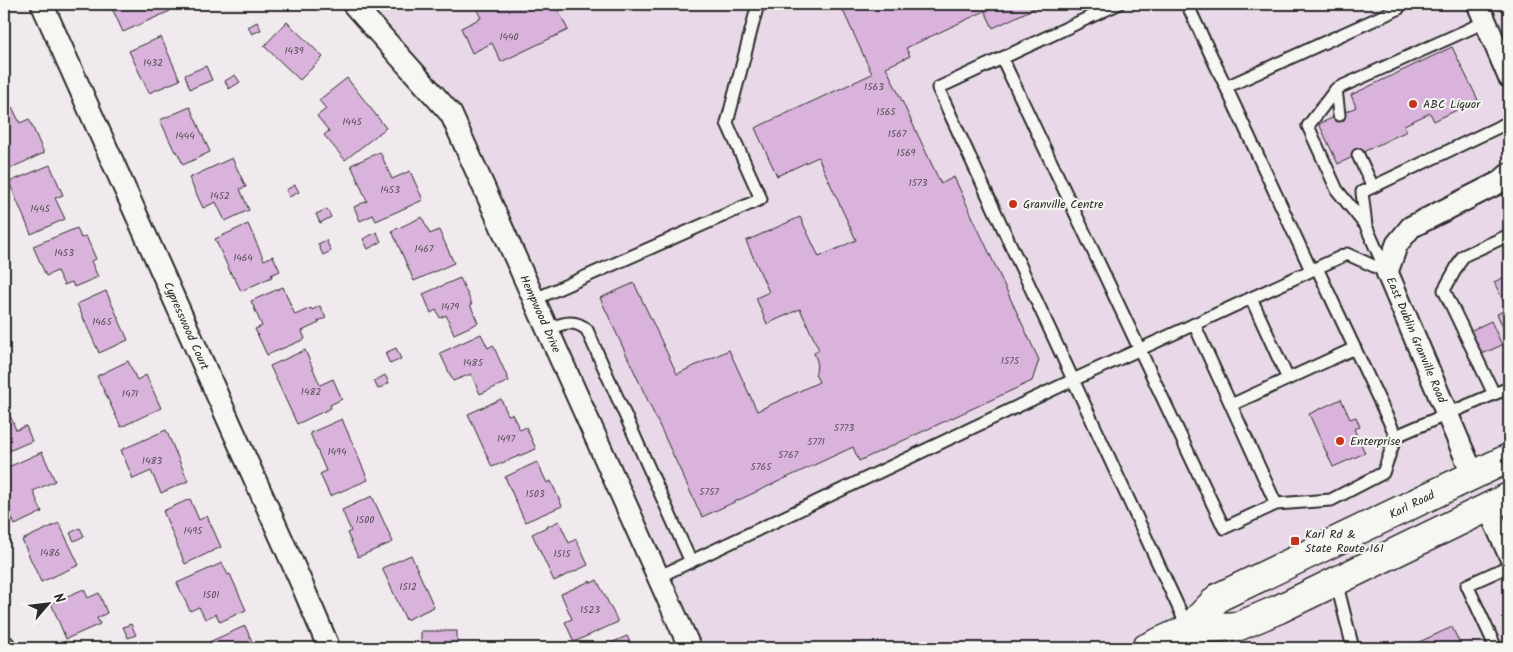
<svg xmlns="http://www.w3.org/2000/svg" width="1513" height="652" viewBox="0 0 1513 652" font-family="Kalam,sans-serif">
<rect width="100%" height="100%" fill="#f0e9ed"/>
<filter id="ink" filterUnits="userSpaceOnUse"><feTurbulence type="fractalNoise" baseFrequency=".02" numOctaves="2"/><feDisplacementMap in="SourceGraphic" scale="10" xChannelSelector="R" yChannelSelector="G"/><feConvolveMatrix kernelMatrix="1 2 1 2 8 2 1 2 1" color-interpolation-filters="sRGB"/></filter>
<g filter="url(#ink)">
<!-- built -->
<path fill="#e9d9e8" d="M358 4H1509V648H689L451 114Z"/>
<!-- building -->
<path fill="#d9b3db" stroke="#2b2b2b" d="M116 4H166L170 11 123 32 111 6Z
M474 4H555L568 30 501 62 492 43 472 53 461 28 481 18Z
M840 4H1043L993 28 985 11 906 48 910 56 886 67 941 184 954 177 1039 360 1032 381 859 461 853 447 702 517 600 298 634 283 677 374 729 350 757 411 819 382 815 374 816 373 817 361 814 353 819 350 800 309 767 324 756 298 769 292 746 241 800 217 819 257 856 240 818 157 777 176 755 128 872 74Z
M257 22 261 30 252 34 248 27Z
M287 22 323 57 300 80 264 46Z
M161 37 180 80 149 93 129 51Z
M1452 47 1478 100 1434 121 1430 113 1404 125 1407 131 1338 164 1319 124 1356 107 1351 95Z
M4 66 9 79 4 82Z
M206 66 212 80 190 89 185 75Z
M235 75 240 82 229 89 225 81Z
M347 78 386 128 345 160 324 135 329 131 317 116 326 109 319 100Z
M12 107 20 123 29 119 44 153 4 171V110Z
M190 107 210 152 183 165 177 151 175 152 160 120Z
M380 152 392 179 410 171 423 200 376 221 373 215 360 221 354 207 367 201 351 165Z
M232 158 246 187 240 189 249 210 225 221 216 202 203 208 189 178Z
M50 165 63 195 55 198 65 219 31 234 9 182Z
M295 185 299 192 289 197 286 190Z
M327 209 331 217 320 223 316 214Z
M422 217 430 234 439 230 454 263 414 281 392 231Z
M248 224 264 260 273 256 280 271 271 275 272 277 241 291 234 277 233 278 215 239Z
M77 228 81 238 86 236 96 259 91 261 98 277 74 287 72 282 64 285 57 271 46 276 33 246Z
M377 232 381 242 368 249 363 239Z
M326 240 331 251 323 255 318 244Z
M1509 275V340L1497 314 1507 309 1494 282Z
M460 278 472 304H470L478 323 454 334 446 315 440 318 436 310 431 313 423 294Z
M283 287 295 315 311 308 312 310 320 306 326 318 318 321 319 323 302 331 305 339 267 355 255 329 262 326 251 301Z
M106 291 128 340 99 353 77 304Z
M1491 321 1502 345 1480 355 1470 331Z
M481 334 488 348 493 345 509 381 480 394 471 374 453 381 440 353Z
M396 348 401 359 390 364 385 353Z
M305 350 320 385 333 379 342 399 330 405 331 408 297 424 270 366Z
M128 361 137 380 146 375 161 408 121 427 97 376Z
M385 375 389 383 378 389 374 381Z
M501 399 508 415 512 414 520 430 526 427 536 449 492 467 468 414Z
M1341 399 1350 419 1356 417 1360 427 1354 429 1365 453 1333 467 1309 414Z
M4 401 16 430 26 426 32 441 4 453Z
M342 419 368 480 330 496 320 474 326 471 310 433Z
M166 430 188 481 161 493 151 471 133 479 121 450Z
M42 452 55 481 33 491 42 512 15 525 4 501V469Z
M537 462 547 483 551 481 562 506 525 522 505 477Z
M372 496 393 542 358 557 347 533 351 531 342 510Z
M190 499 199 520 207 516 221 547 185 564 163 511Z
M559 521 569 543 576 539 588 565 554 581 532 534Z
M59 523 79 565 41 582 22 540Z
M80 528 84 536 74 541 70 533Z
M411 555 434 607 406 620 382 568Z
M222 563 228 575 230 574 246 610 220 622 216 614 205 619 199 607 190 611 177 583Z
M597 580 618 622 574 642 565 622 572 619 561 594 590 581 591 583Z
M84 589 88 598 99 593 107 613 97 618 100 624 66 639 51 603Z
M131 624 136 635 128 638 123 627Z
M245 626 255 648H211L209 642Z
M1452 627 1462 648H1406Z
M421 631H457V648H421Z
M627 636 633 648H599Z
M112 641 115 648H95Z"/>
<g fill="none" stroke-linecap="round" stroke-linejoin="round">
<!-- service casing -->
<g stroke="#2b2b2b" stroke-width="15">
<path id="service" d="M1118 4 938 88 1188 628
M1187 4 1226 87
M1002 58 1224 528 1276 504 1231 405 1355 348
M1336 89 1308 126 1337 190 1366 226 1386 271
M1339 115 1336 89 1485 22
M1358 155 1373 187
M1366 226 1362 192 1509 122
M1317 268 1396 436 1494 394 1444 290 1463 256 1509 235
M1311 270 1226 87 1398 9 1395 4
M1251 298 1288 379
M533 300 761 199 727 123 758 4
M1194 324 1231 405
M547 329C562 324 574 318 587 330L691 562
M1494 394 1509 388
M1276 504 1331 500 1383 473 1396 436
M658 577 1073 380 1347 254 1387 272
M1336 581 1353 648
M1496 648 1467 585 1509 566"/>
</g>
<!-- minor casing -->
<g stroke="#2b2b2b" stroke-width="25">
<path id="minor" d="M42 4 300 580 329 648
M353 4 451 114 690 648
M1478 4 1509 77
M1473 475 1387 272 1397 244 1411 227 1500 182 1509 174
M1488 507 1509 554
M1188 629 1199 648
M4 646 5 648"/>
</g>
<!-- secondary casing -->
<g stroke="#2b2b2b" stroke-width="31">
<path id="secondary" d="M1188 629 1239 626 1279 609 1509 497
M1146 648 1188 629 1219 597 1509 458"/>
</g>
<!-- service -->
<use href="#service" stroke="#f6f6f2" stroke-width="11"/>
<!-- minor -->
<use href="#minor" stroke="#f6f6f2" stroke-width="21"/>
<!-- secondary -->
<use href="#secondary" stroke="#f6f6f2" stroke-width="28"/>
</g>
</g>
<!-- markers -->
<g fill="#c8321e" stroke="#f6f6f2" stroke-width="2">
<circle cx="1413" cy="104" r="5"/>
<circle cx="1013" cy="204" r="5"/>
<circle cx="1340" cy="441" r="5"/>
<rect x="1290" y="536" width="10" height="10" rx="2.5"/>
</g>
<g text-anchor="middle" dominant-baseline="central" stroke-width="4" stroke-linejoin="round" paint-order="stroke">
<!-- number labels -->
<g font-size="10" fill="#564d57">
<text x="509" y="37">1440</text>
<text x="294" y="51">1439</text>
<text x="153" y="63">1432</text>
<text x="874" y="87">1563</text>
<text x="886" y="112">1565</text>
<text x="352" y="122">1445</text>
<text x="897" y="134">1567</text>
<text x="185" y="136">1444</text>
<text x="906" y="153">1569</text>
<text x="918" y="183">1573</text>
<text x="390" y="190">1453</text>
<text x="220" y="196">1452</text>
<text x="40" y="209">1445</text>
<text x="424" y="249">1467</text>
<text x="64" y="253">1453</text>
<text x="243" y="258">1464</text>
<text x="450" y="307">1479</text>
<text x="102" y="322">1465</text>
<text x="1010" y="361">1575</text>
<text x="473" y="363">1485</text>
<text x="311" y="392">1482</text>
<text x="130" y="394">1471</text>
<text x="844" y="428">5773</text>
<text x="506" y="439">1497</text>
<text x="816" y="442">5771</text>
<text x="337" y="452">1494</text>
<text x="788" y="455">5767</text>
<text x="152" y="461">1483</text>
<text x="761" y="467">5765</text>
<text x="709" y="492">5757</text>
<text x="535" y="494">1503</text>
<text x="365" y="520">1500</text>
<text x="193" y="531">1495</text>
<text x="50" y="553">1486</text>
<text x="562" y="554">1515</text>
<text x="408" y="587">1512</text>
<text x="211" y="595">1501</text>
<text x="590" y="610">1523</text>
</g>
<!-- poi labels -->
<g font-size="12" fill="#2b2b2b" stroke="#f6f6f2" text-anchor="start">
<text x="1423" y="104">ABC Liquor</text>
<text x="1023" y="204">Granville Centre</text>
<text x="1350" y="441">Enterprise</text>
<text x="1305" y="534">Karl Rd &amp;<tspan x="1305" dy="14">State Route 161</tspan></text>
</g>
<!-- street labels -->
<g font-size="12" fill="#2b2b2b" stroke="#f6f6f2">
<text transform="translate(540 314) rotate(66)">Hempwood Drive</text>
<text transform="translate(186 326) rotate(66)">Cypresswood Court</text>
<text transform="translate(1416 340) rotate(67)">East Dublin Granville Road</text>
<text transform="translate(1412 505) rotate(-26)">Karl Road</text>
</g>
</g>
<!-- margin -->
<rect width="1513" height="652" fill="none" stroke="#f6f6f2" stroke-width="20"/>
<rect x="10" y="10" width="1493" height="632" fill="none" stroke="#2b2b2b" stroke-width="2" filter="url(#ink)"/>
<!-- north arrow -->
<g transform="translate(48 604) rotate(62)" stroke="#f6f6f2" stroke-width="4" paint-order="stroke">
<path d="M0-4L9 19L0 12L-9 19Z" fill="#2b2b2b"/>
<text y="-8" font-size="14" font-weight="bold" text-anchor="middle" fill="#2b2b2b">N</text>
</g>
</svg>
